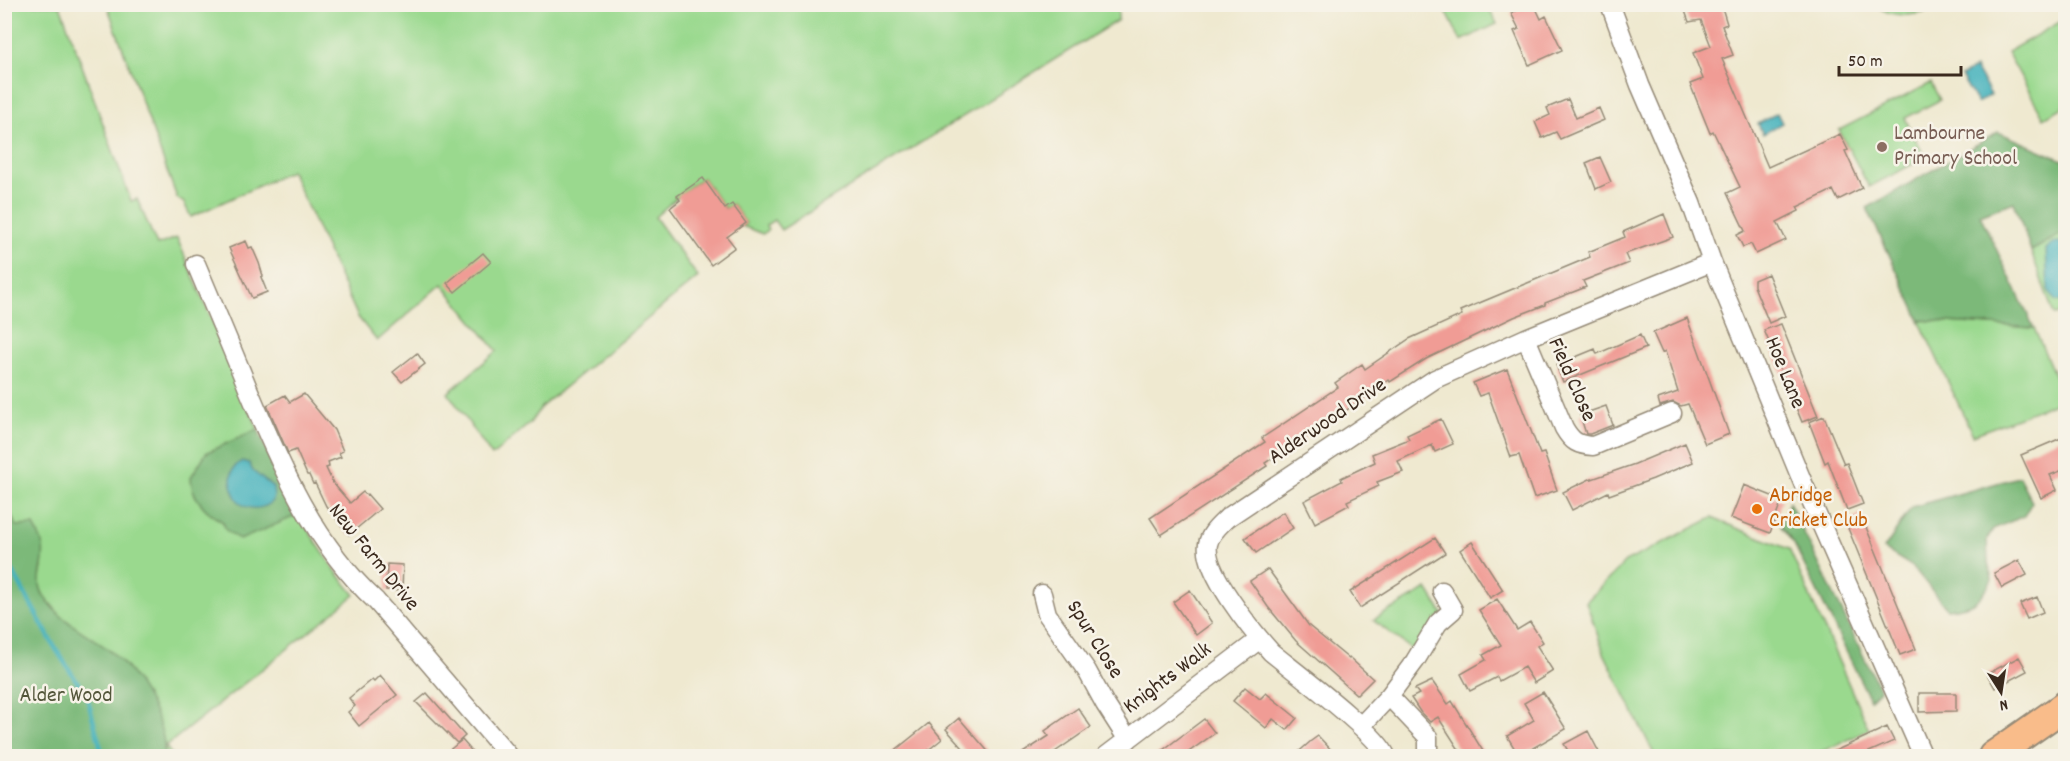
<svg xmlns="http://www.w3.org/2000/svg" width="2070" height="761" viewBox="0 0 2070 761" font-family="Dekko,sans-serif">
<rect width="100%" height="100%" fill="#f7f3e8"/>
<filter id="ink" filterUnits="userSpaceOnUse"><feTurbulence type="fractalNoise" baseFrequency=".0167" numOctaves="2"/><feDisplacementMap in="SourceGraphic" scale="12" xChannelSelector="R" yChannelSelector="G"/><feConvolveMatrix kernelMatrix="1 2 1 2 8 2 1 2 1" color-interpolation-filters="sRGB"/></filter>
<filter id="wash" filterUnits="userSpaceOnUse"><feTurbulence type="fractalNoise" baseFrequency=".008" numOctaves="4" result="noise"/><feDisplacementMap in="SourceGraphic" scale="24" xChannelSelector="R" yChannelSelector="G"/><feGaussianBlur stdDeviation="1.35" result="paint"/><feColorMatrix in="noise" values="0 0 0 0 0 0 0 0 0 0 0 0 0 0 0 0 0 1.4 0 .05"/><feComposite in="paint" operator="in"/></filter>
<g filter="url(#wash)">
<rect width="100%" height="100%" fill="#efe9d0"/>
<!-- green -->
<path fill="#9ad98e" stroke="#6a8256" stroke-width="1.5" d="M1118 4V20L781 230 774 220 766 225 768 230 763 234 742 226 746 223 732 204 725 209 703 178C685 189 671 203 655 217L698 277 541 407 530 423 492 456 448 393 497 351 442 284 377 341 358 317 291 171 191 217 184 203 177 198 107 5Z
M4 5H60L131 201 137 199 157 245 177 238 258 429 206 453 195 495 210 514 223 522 298 515 334 569 355 595 166 746 172 756H163L166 747 121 662 61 616 44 596 38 583 42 568 34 525 16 527 5 501Z
M1443 5H1487L1497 24 1461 41Z
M1875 5H1946C1923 14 1896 22 1875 5Z
M2065 19V106L2044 118 2007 52Z
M1931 83 1940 100 1905 118 1925 158 1869 187 1839 130Z
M2065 232V313L2054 315 2031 251Z
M1919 320 2034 328 2065 399 1973 435Z
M1712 518 1789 549 1869 730 1812 756H1655L1604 653 1586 602 1625 562Z
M1427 589 1443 614 1414 651 1373 620Z"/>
<!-- forest -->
<path fill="#7bb979" stroke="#5b724c" stroke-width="1.5" d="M1998 132 2065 161V232L2031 251 2014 202 1980 215 2034 328 1920 320 1867 208Z
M258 429 274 469 298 515 240 540 226 530 223 522C206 512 191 498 191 477L206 453Z
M2019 477 2032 502 2024 516 1993 529 1987 539 1988 563 1992 579C1981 602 1972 607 1947 609L1913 567 1884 549 1912 507Z
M5 501 16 526 34 525C37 532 42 540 43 547 46 564 34 580 44 596 62 626 99 637 122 662 140 682 170 730 163 756H5Z
M1789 502 1880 690 1870 700 1794 544 1781 527Z"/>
<!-- water -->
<path fill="#40b0bb" stroke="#3e6d6c" stroke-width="1.5" d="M1975 68 1991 95 1977 103 1961 76Z
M1777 113 1782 123 1763 134 1758 124Z
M2056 242 2065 243V302L2056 301 2048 290 2046 249Z
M242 461 249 463 253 471 273 487C273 490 274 494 274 497 270 510 249 511 240 503 229 491 226 469 242 461Z"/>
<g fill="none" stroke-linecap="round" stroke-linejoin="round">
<!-- stream -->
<path stroke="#40b0bb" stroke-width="4.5" d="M4 556 54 646 87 697 103 756"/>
</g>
<g id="blocks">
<!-- building -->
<path fill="#f09c95" d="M1529 4H1534L1541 19 1546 16 1562 50 1529 65 1514 31 1519 29 1511 13Z
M1695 4H1721L1727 24 1722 26 1733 55 1722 59 1768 167 1840 134 1848 150 1845 151 1862 188 1838 200 1833 190 1797 207 1799 211 1777 222 1786 240 1756 254 1751 244 1743 247 1737 235 1745 231 1727 193 1740 187 1713 131 1710 133 1690 84 1703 79 1693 53 1711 46 1701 20 1689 22 1684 8Z
M1568 99 1576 118 1599 108 1604 120 1560 139 1556 132 1542 138 1535 122 1550 115 1547 108Z
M1600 157 1611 182 1596 189 1586 163Z
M703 178 725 209 732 204 746 223 727 237 735 247 711 265 670 208 680 200 677 196Z
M1664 214 1673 237 1625 254 1629 263 1583 281 1586 287 1545 303V305L1514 317 1426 359 1390 382 1389 380 1317 431 1316 430 1265 463 1267 466 1161 535 1150 518 1265 442 1262 438 1338 387 1335 383 1362 364 1365 369 1409 339 1462 315 1460 311 1590 257 1588 252 1625 237 1623 232Z
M246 241 249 248 252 247 259 263 263 276 261 277 267 292 252 298 229 248Z
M483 253 491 262 455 292 447 283Z
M1768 274 1785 316 1769 323 1754 286V280Z
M1687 318 1729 434 1705 444 1688 404 1681 406 1673 402 1660 406 1658 399 1678 392 1665 351 1662 353 1653 333Z
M1781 324 1818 416 1802 422 1764 330Z
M1640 335 1646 348 1563 382 1556 365 1595 349 1597 354Z
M417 353 425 364 402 382 393 372Z
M1507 369 1540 454 1544 453 1557 490 1534 498 1519 455 1511 457 1488 393 1479 396 1473 383Z
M304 394 334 430 343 451 339 453 341 457 328 462 329 467 326 468 333 483 350 503 363 492 366 495 367 494 380 509 349 535 326 506 315 483 313 484 309 475H307L296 450 288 453 267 405 285 395 290 402Z
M1606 406 1613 425 1590 434H1586L1580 415Z
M1824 416 1844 464 1847 463 1863 504 1847 510 1828 461 1825 463 1809 422Z
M1441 419 1453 444 1435 452 1432 445 1398 461 1403 472 1377 482 1379 486 1347 501 1349 505 1315 523 1304 501 1342 481 1341 478 1375 462 1372 454 1409 439 1407 435Z
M2066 436V469L2050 475 2057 490 2041 498 2021 455Z
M1685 443 1693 462 1653 479 1609 495 1608 492 1572 510 1563 492 1592 478V479L1635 464Z
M1744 485 1782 500 1770 533 1731 518Z
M1283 512 1293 528 1256 553 1245 538Z
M1861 515 1916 649 1900 655 1845 521Z
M1435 538 1445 553 1360 608 1350 592Z
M1472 542 1503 590 1490 598 1460 550Z
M2019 560 2027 575 2002 588 1994 573Z
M387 564 403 565 402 591 386 590Z
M1268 569 1309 626 1349 659 1350 658 1373 679 1357 695 1296 641 1268 607 1250 581Z
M1190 590 1212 623 1196 635 1173 602Z
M2037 597 2043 612 2027 619 2020 604Z
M1497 599 1517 630 1530 622 1543 642 1537 646 1553 671 1534 683 1524 667 1499 681 1497 677 1470 691 1461 674 1486 660 1483 655 1501 645 1479 610Z
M2019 657 2027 671 1995 688 1987 674Z
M380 675 397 695 359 726 348 712 355 706 349 698 372 679 374 681Z
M1432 681 1448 704 1452 701 1486 756H1463L1438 717 1430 722 1421 713 1411 698 1419 694 1415 689Z
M1245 687 1260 699 1266 693 1297 718 1287 730 1273 719 1266 728 1233 701Z
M1543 692 1566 729 1519 756 1507 736 1534 720 1524 703Z
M427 693 465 736 457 743 416 702Z
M1919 693H1956V711L1919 712Z
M1078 708 1091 727 1049 756H1018L1049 736 1045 731Z
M959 718 992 756H970L946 729Z
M1204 719 1215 733 1183 756H1155Z
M929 723 942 739 921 756H888Z
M1887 727 1894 741 1860 756H1824Z
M1588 731 1601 756H1571L1564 744Z
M1318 736 1337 756H1294L1311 741Z
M462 740 476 756H442Z"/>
</g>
</g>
<g filter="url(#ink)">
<use href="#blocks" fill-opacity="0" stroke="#958a77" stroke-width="1.5"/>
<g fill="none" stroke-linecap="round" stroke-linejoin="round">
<!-- street casing -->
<g stroke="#958a77" stroke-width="21">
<path id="street" d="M1610 4 1640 85 1691 203 1712 262 1803 483 1923 756
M196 264C214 307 232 349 249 391 281 467 314 544 376 601L509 756
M1526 338 1564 428C1572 442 1578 445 1593 446L1672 413
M1042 594 1047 614 1087 671 1105 704 1128 740
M1389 696 1415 661 1438 623 1453 610 1442 591
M1361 726 1389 696 1428 737V756
M1106 756 1260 639
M1386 756C1378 734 1294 671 1271 652 1253 632 1203 571 1208 544 1210 533 1220 525 1227 518L1435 379 1526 338 1712 262"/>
</g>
<!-- primary casing -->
<g stroke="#958a77" stroke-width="32">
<path id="primary" d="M1993 756 2066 705"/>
</g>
<!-- street -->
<use href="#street" stroke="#fff" stroke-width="18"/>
<!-- primary -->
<use href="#primary" stroke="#f9bc8a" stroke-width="28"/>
</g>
</g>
<!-- markers -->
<circle fill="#8d6e63" stroke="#f7f3e8" stroke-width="2" cx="1882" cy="147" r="6"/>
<circle fill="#e8710a" stroke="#f7f3e8" stroke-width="2" cx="1757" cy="509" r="6"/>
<g text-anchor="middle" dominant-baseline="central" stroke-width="5" stroke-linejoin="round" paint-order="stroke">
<!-- education labels -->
<g font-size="22" fill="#785e54" stroke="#f7f3e8" text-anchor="start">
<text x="1894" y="134">Lambourne<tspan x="1894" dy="25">Primary School</tspan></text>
</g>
<!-- street labels -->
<g font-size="22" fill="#3b2a1e" stroke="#f7f3e8">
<text transform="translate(1784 373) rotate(68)">Hoe Lane</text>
<text transform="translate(1571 380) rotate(66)">Field Close</text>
<text transform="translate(1328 422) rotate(-34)">Alderwood Drive</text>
<text transform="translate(373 558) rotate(51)">New Farm Drive</text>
<text transform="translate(1094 640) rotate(58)">Spur Close</text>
<text transform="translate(1168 679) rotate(-37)">Knights Walk</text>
</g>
<!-- food labels -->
<g font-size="22" fill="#c56008" stroke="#f7f3e8" text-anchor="start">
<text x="1769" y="496">Abridge<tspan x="1769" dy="25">Cricket Club</tspan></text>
</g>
<!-- park labels -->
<g font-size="22" fill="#53563a" stroke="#f7f3e8">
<text x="66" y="696">Alder Wood</text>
</g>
</g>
<!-- margin -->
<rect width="2070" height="761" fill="none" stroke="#f7f3e8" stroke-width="24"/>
<!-- north arrow -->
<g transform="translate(2001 692) rotate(168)" stroke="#f7f3e8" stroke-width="4.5" paint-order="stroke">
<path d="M0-4.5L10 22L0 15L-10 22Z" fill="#3b2a1e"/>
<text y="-9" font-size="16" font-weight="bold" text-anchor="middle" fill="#3b2a1e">N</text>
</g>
<!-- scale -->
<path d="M1839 66v9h122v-9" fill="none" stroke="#3b2a1e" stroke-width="3"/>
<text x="1848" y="66" font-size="18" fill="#3b2a1e" stroke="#f7f3e8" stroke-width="4.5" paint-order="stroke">50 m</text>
</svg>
